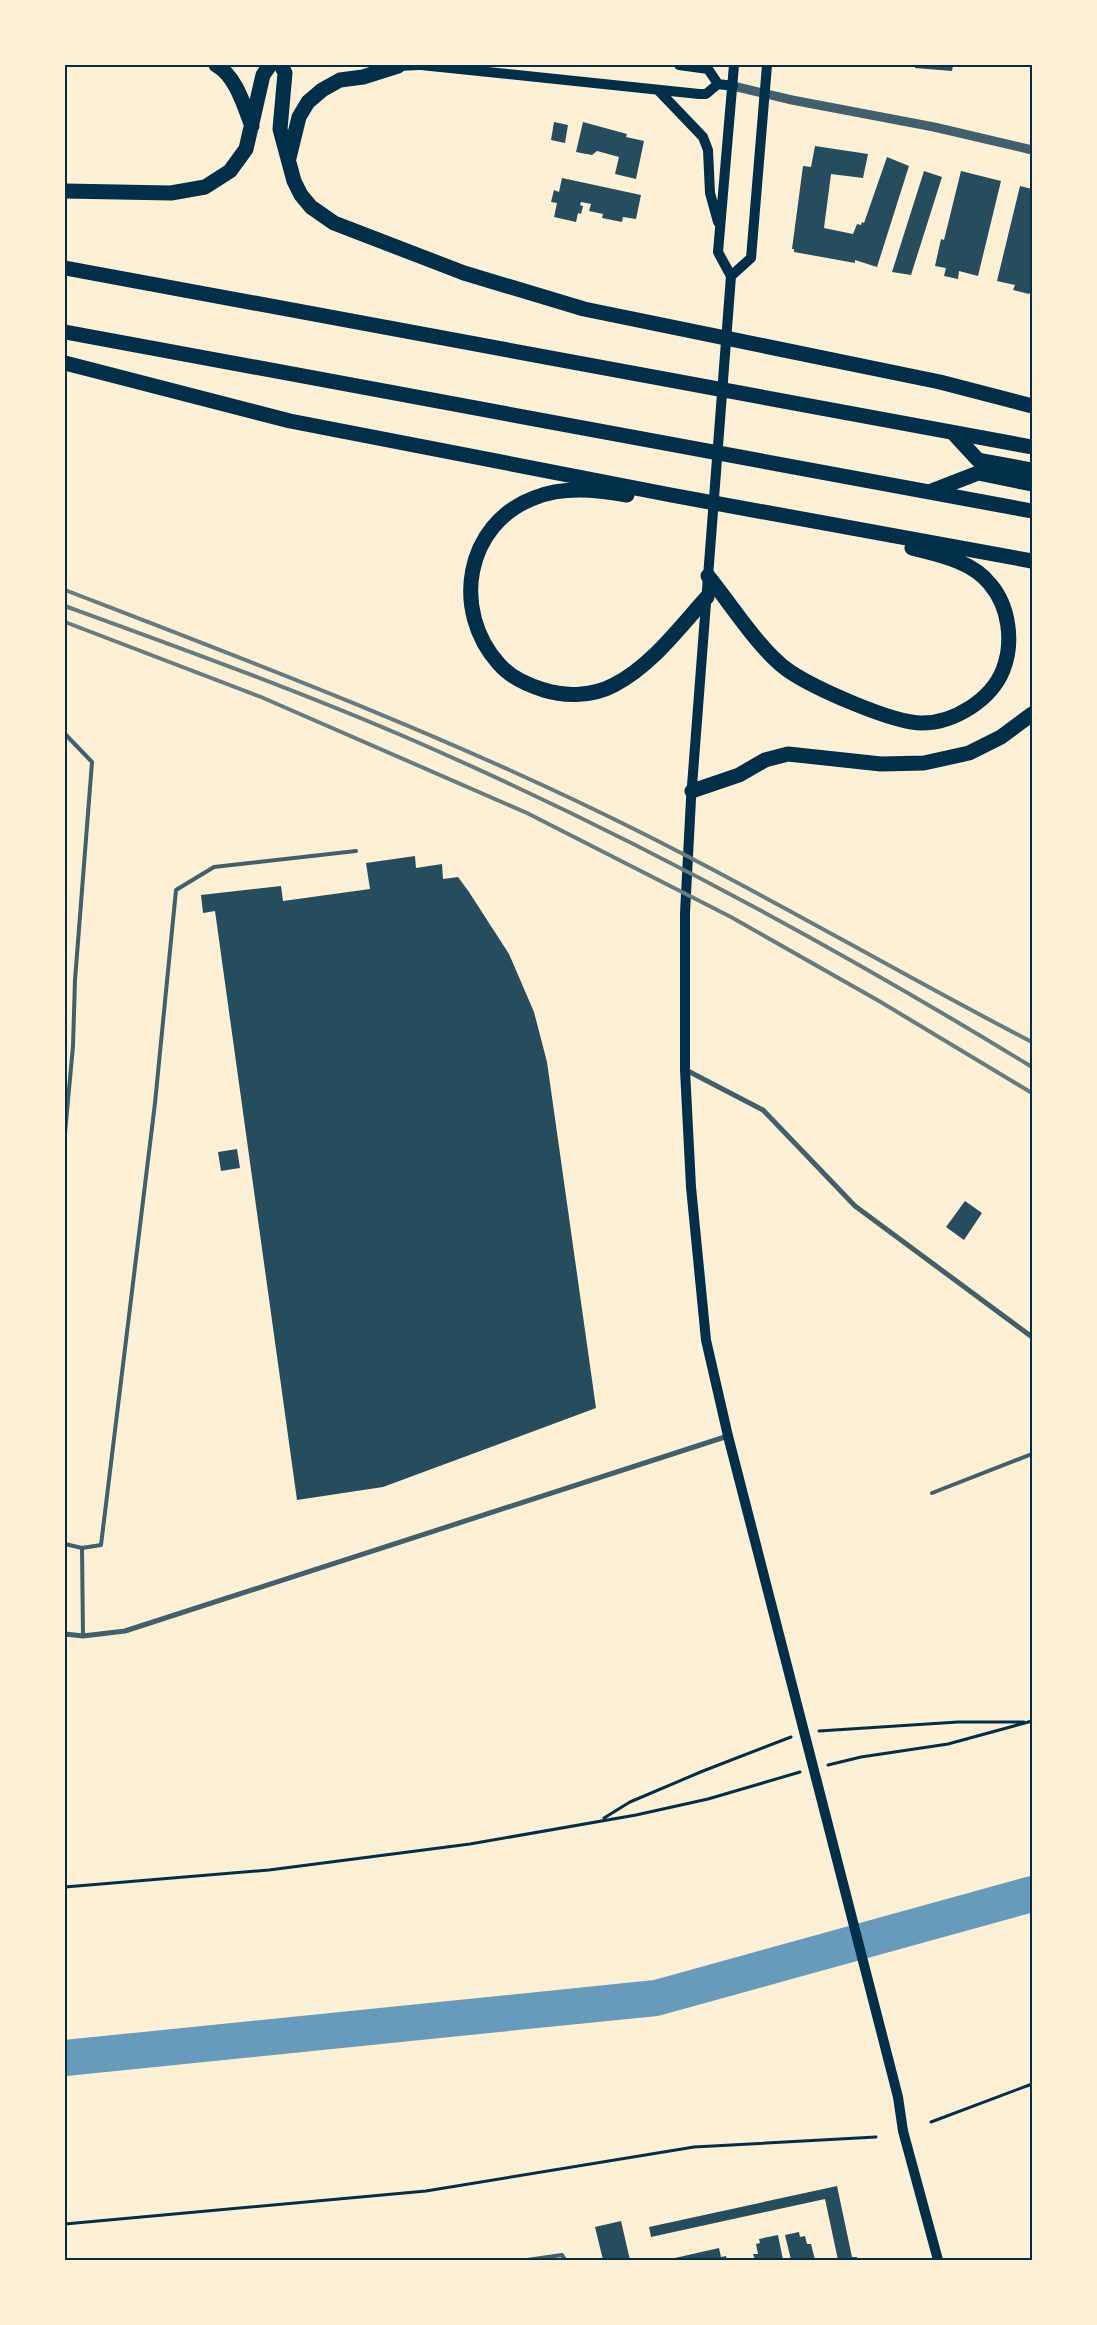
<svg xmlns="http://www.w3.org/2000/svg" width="1097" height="2325" viewBox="0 0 1097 2325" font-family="Raleway,sans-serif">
<rect width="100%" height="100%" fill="#fdf0d5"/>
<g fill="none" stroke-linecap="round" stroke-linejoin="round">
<!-- river -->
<path stroke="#669bbc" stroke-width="36" d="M65 2058 656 1998 1032 1894"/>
</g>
<!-- building -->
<path fill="#264d5e" d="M915 65H953L952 71 915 68Z
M554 122 568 125 565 143 551 140Z
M583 122 627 134 626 137 644 141 636 179 615 174 619 157 597 151 592 155 576 152Z
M815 146 868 154 863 178 831 174 824 228 853 234 857 224 861 225 862 222 864 223 887 157 909 166 877 267 855 260V263L794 252V249H792L803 166 811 167Z
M924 171 942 177 911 275 892 272Z
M961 171 1001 181 978 276 959 271 958 279 944 276 946 268 935 266 941 239 944 240Z
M562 178 641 195 636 219 623 217 622 222 602 218 603 214 589 211 591 204 581 202 580 205 583 206 581 214 578 213 576 222 554 217 557 203 551 202 554 190 559 192Z
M1020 186 1032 189V289L1029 294 1013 290 1015 285 997 281Z
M415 856 416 868 442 864 443 879 458 877 469 892 509 954 534 1012 547 1062 596 1408 383 1487 297 1500 215 911 203 913 201 895 281 886 283 901 370 889 366 863Z
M237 1149 240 1168 221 1171 218 1152Z
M965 1201 982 1213 964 1240 946 1227Z
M837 2186 852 2257H857V2260H838L825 2199 651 2237 649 2227Z
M621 2221 630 2260H603L595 2227Z
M799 2232 800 2237 805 2236 807 2244H811L815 2260H791L785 2235Z
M778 2235 783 2260H755L753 2254H758L756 2244 760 2243 759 2239Z
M719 2248 721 2257 726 2256 727 2260H666Z"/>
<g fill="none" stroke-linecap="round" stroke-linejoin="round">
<!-- path -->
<path stroke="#003049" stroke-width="3" d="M819 1731 958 1722H1024
M828 1765 861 1757 948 1744 1032 1721
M604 1818 630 1802 703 1771 791 1737
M65 1887 269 1870 470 1844 636 1815 708 1799 800 1772
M931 2122 1032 2084
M65 2224 426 2191 694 2147 876 2137"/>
<!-- service -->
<path stroke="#3f606c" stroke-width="4" d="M65 734 92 762 75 980 73 1046 65 1133
M932 1493 1032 1454
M65 1544 82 1548 83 1636
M82 1548 101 1545 155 1103 176 890 214 867 356 851
M527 2260 562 2255 565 2260"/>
<!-- minor -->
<path stroke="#3f606c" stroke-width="5" d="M686 1070 763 1110 855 1206 1032 1337
M65 1634 83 1636 125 1631 728 1436"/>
<!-- tertiary -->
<path stroke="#3f606c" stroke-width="9" d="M733 86 792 100 934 127 1032 150"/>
<!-- secondary -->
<path stroke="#003049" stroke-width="10" d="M421 65 699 94H706L718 84
M679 65 708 69 718 84 733 86
M734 65 718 252 731 276 691 799 685 913V1070L691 1187 706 1340 728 1436 898 2097 903 2131 938 2260
M398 66 419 65
M658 90 703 137 708 150 710 193 718 222
M731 276 751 258 767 65"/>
<!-- motorway -->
<path stroke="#003049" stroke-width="15" d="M216 65C236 76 244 106 252 126
M281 65 285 73 280 129 294 181 301 195 311 207 334 223 464 273 584 309 940 382 1032 406
M289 158 299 117 308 102 322 90 340 80 363 77 398 66
M65 191 171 193 205 187 230 171 246 149 263 75 270 65
M65 268 1032 447
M65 332 1032 511
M65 363 290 421 671 495 1032 561
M953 433 978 460 1032 470
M929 492 978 473 1032 484
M627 495C596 490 564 486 534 498 465 524 451 611 499 664 510 677 528 685 544 690 566 697 593 696 614 685 652 665 679 628 707 597
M708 576C731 604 760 651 789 671 814 688 892 723 922 723 954 723 991 700 1003 670 1014 642 1009 606 990 584 972 561 939 555 912 548
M692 791 739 775 765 760 788 754 881 764 924 763 969 753 1001 737 1032 714"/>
<!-- rail -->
<path stroke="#657d81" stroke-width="4" d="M65 590C257 664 450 737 634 829 769 896 898 973 1032 1042
M65 606C183 649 302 692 417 742 630 835 834 946 1032 1067
M65 622 261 697 527 813 731 917 879 1001 1032 1093"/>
</g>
<!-- border -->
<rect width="1097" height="2325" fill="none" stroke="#fdf0d5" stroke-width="132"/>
<rect x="66" y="66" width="965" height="2193" fill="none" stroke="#003049" stroke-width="2"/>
</svg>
